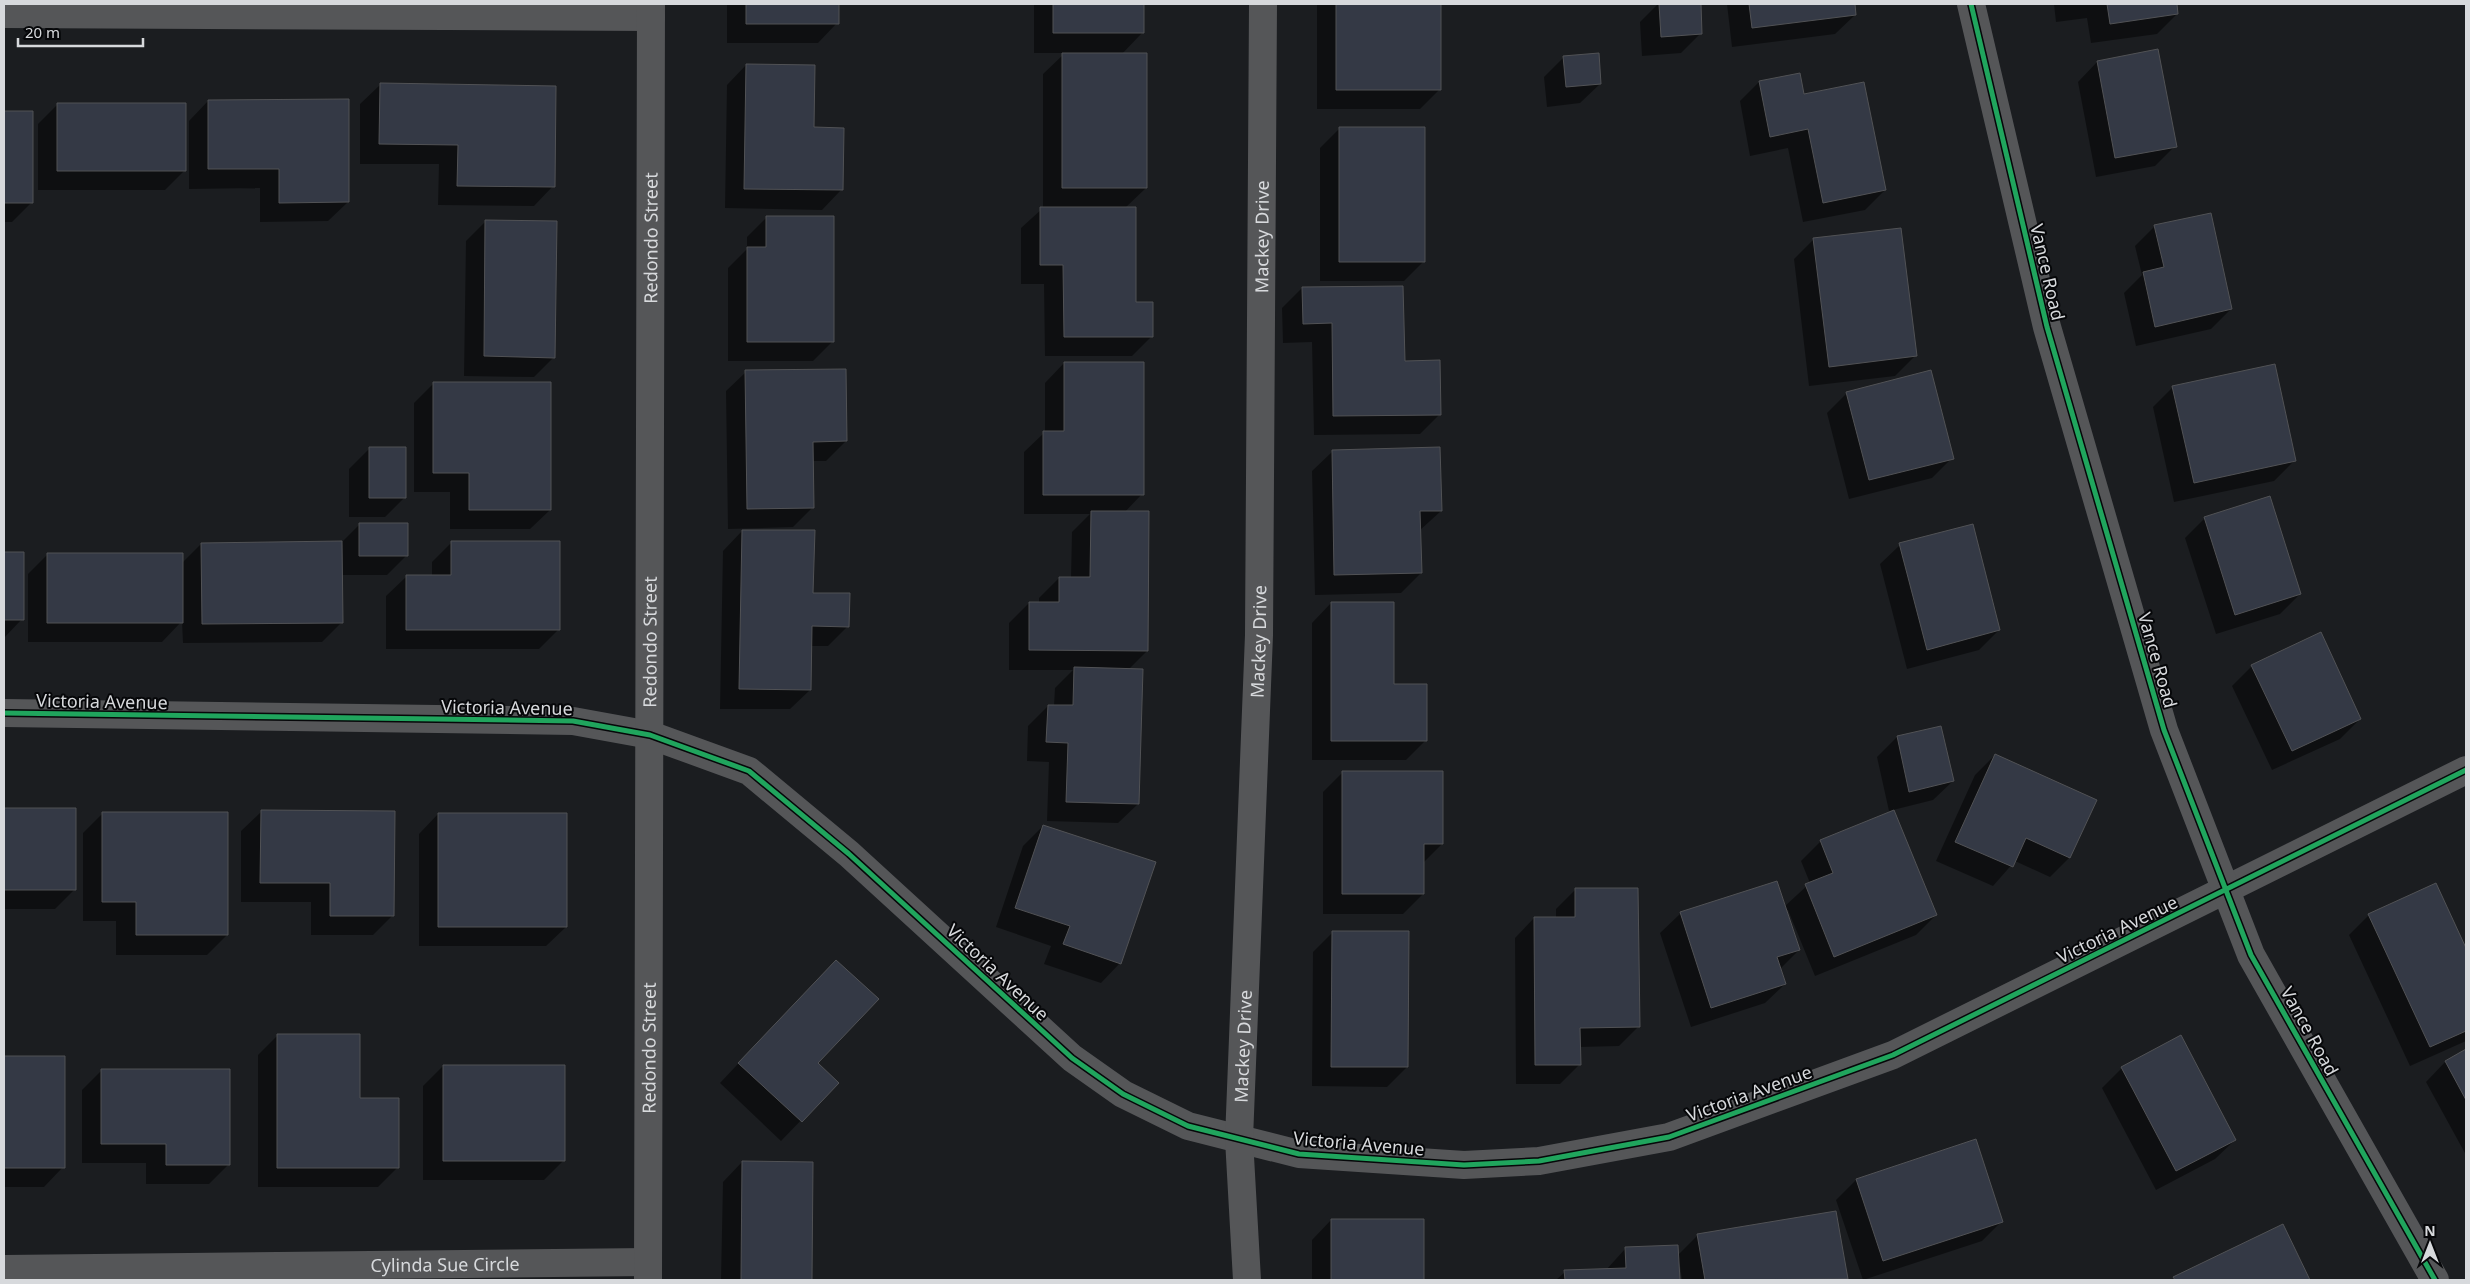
<svg xmlns="http://www.w3.org/2000/svg" width="2470" height="1284" viewBox="0 0 2470 1284" font-family="'Noto Sans',sans-serif">
<rect width="100%" height="100%" fill="#1b1d20"/>
<!-- shadow -->
<path fill="#0007" d="M727 4H837V23L818 43H727Z
M1034 4H1142V33L1121 55 1146 188 1125 208 1135 303 1152 336 1132 356H1045L1044 284H1021V228L1043 208V74L1065 53H1034Z
M1317 4H1440V89L1420 109H1317Z
M1658 4H1700L1701 33 1681 53 1642 56 1640 22Z
M1727 4H1853L1855 15 1835 34 1732 47Z
M2054 4H2175L2177 14 2157 34 2091 43 2087 18 2056 22Z
M1564 57 1600 84 1580 103 1547 107 1544 77Z
M2097 62 2175 146 2155 166 2096 177 2078 82Z
M746 65 813 128 841 190 822 210 725 208 727 85Z
M1759 82 1803 95 1885 190 1865 210 1803 222 1788 148 1750 156 1740 101Z
M380 85 553 186 534 206 438 205 439 164H360V104Z
M208 101 348 202 328 221 260 222V188L189 189V121Z
M58 104 185 170 165 190H38V124Z
M4 112H32V202L12 222H4Z
M1340 128 1424 261 1404 281H1320V148Z
M767 217 833 341 813 361H728V268L747 249V237Z
M486 221 554 357 534 377 464 376 466 241Z
M2155 226 2231 309 2211 329 2136 346 2124 293 2142 275 2135 246Z
M1814 239 1915 356 1895 376 1809 386 1794 259Z
M1302 288 1404 362 1440 414 1420 434 1314 435 1312 342 1283 343 1282 308Z
M1064 363 1142 494 1124 513 1147 651 1128 670 1138 804 1118 823 1047 821 1049 762 1027 761 1028 726 1048 706H1054L1055 688 1073 670H1009V623L1029 603H1039V598L1059 578H1071L1072 532 1090 514H1024V452L1045 432V383Z
M746 372 846 441 826 461H812L813 507 793 527 728 529 726 391Z
M434 383 550 510 530 529H450V492H414V403Z
M2173 387 2294 461 2274 481 2174 502 2153 407Z
M1847 393 1952 458 1932 478 1849 499 1827 413Z
M369 449 405 497 385 517H349V469Z
M1332 452 1441 511 1419 531 1421 573 1401 593 1315 595 1312 471Z
M2205 518 2300 594 2280 614 2216 634 2185 538Z
M360 524 407 555 387 575H341L342 622 322 642 183 643 182 621 162 642H28V574L48 554 181 564 201 544 341 543Z
M742 531 848 626 828 646H810V690L790 709H720L723 551Z
M452 542 559 629 539 649H386V596L406 577H432V562Z
M1900 545 1999 630 1979 650 1907 669 1880 564Z
M4 553H22V619L4 638Z
M1331 603 1393 686 1426 740 1406 760H1312V623Z
M2252 666 2360 719 2340 739 2272 770 2232 686Z
M1897 737 1953 781 1933 800 1889 811 1877 757Z
M1995 755 2069 858 2050 877 2015 861 1993 886 1936 861 1975 775Z
M1343 772 1442 844 1423 863V894L1403 914H1323V792Z
M4 809H75V889L55 909H4Z
M261 812 393 915 373 935H311V902H241V831Z
M103 813 227 935 207 955H116V921H83V833Z
M438 814 566 927 546 946H419V834Z
M1043 826 1120 963 1101 983 1044 964 1051 946 996 927 1023 846Z
M1821 841 1936 915 1916 935 1815 976 1788 910H1786L1799 950 1780 969 1785 984 1765 1003 1691 1027 1660 933 1680 914 1777 882 1785 906 1810 883 1801 861Z
M2436 885 2466 951V1041L2410 1066 2349 935 2369 915Z
M1576 889 1638 1027 1619 1046 1579 1047 1580 1064 1560 1084H1516L1515 938 1534 918H1556V909Z
M1333 932 1407 1067 1387 1087 1312 1086 1313 952Z
M816 981V1063L837 1083 781 1141 720 1083Z
M278 1035 359 1099 398 1167 378 1187H258V1055Z
M2181 1037 2235 1140 2215 1159 2156 1190 2102 1088 2122 1068Z
M2466 1051V1155L2426 1082 2445 1062Z
M4 1058H63V1167L44 1187H4Z
M443 1066 564 1160 544 1180H423V1086Z
M102 1070 229 1164 209 1184H146V1163H82V1090Z
M1976 1141 2002 1221 1982 1241 1863 1280 1836 1200 1856 1180Z
M742 1162 812 1163 810 1280H721L723 1182Z
M1331 1220H1423V1280H1312V1240Z
M2282 1226 2309 1280H2171L2174 1278Z
M1698 1235 1847 1278 1845 1280H1682L1680 1266 1679 1280H1556L1565 1272 1606 1270 1625 1249 1678 1255Z"/>
<!-- building -->
<path fill="#343945" stroke="#515255" d="M746 4H839V24H746Z
M1053 4H1144V33H1053Z
M1336 4H1441V90H1336Z
M1659 4H1701L1702 34 1661 37Z
M1749 4H1855L1856 15 1752 28Z
M2107 4H2177L2178 14 2110 24Z
M2158 49 2177 147 2115 158 2097 61Z
M1062 53H1147V188H1062Z
M1599 53 1601 84 1566 87 1563 56Z
M746 64 815 65 814 127 844 128 843 190 744 189Z
M1800 73 1804 94 1864 82 1886 190 1823 203 1808 129 1770 137 1759 81Z
M380 83 556 86 555 187 457 186 458 145 379 144Z
M349 99V202L279 203V169H208V100Z
M57 103H186V171H57Z
M4 111H33V203H4Z
M1339 127H1425V262H1339Z
M1040 207H1136V302H1153V337H1064L1063 265H1040Z
M2211 213 2232 309 2155 327 2143 272 2164 267 2154 225Z
M766 216H834V342H747V247H766Z
M485 220 557 221 555 358 484 356Z
M1901 228 1917 356 1829 367 1813 238Z
M1403 286 1405 361 1440 360 1441 415 1333 416 1332 323 1303 324 1302 287Z
M1064 362H1144V495H1043V431H1064Z
M2275 364 2296 461 2194 483 2172 386Z
M846 369 847 441 813 442 814 508 747 509 745 370Z
M1931 370 1954 459 1869 480 1846 392Z
M433 382H551V510H469V473H433Z
M369 447H406V498H369Z
M1440 447 1442 511H1420L1422 573 1334 575 1332 450Z
M2270 496 2301 594 2235 615 2204 517Z
M1091 511H1149L1148 651 1029 650V602H1059V577H1090Z
M359 523H408V556H359Z
M1973 524 2000 630 1927 650 1899 543Z
M742 530H815L813 593H850L849 627 812 626 811 690 739 689Z
M342 541 343 623 202 624 201 543Z
M451 541H560V630H406V575H451Z
M4 552H24V620H4Z
M47 553H183V623H47Z
M1331 602H1394V684H1427V741H1331Z
M2321 632 2361 719 2292 751 2251 665Z
M1074 667 1143 669 1139 804 1066 802 1068 743 1046 742 1048 705H1073Z
M1941 726 1954 781 1909 792 1897 736Z
M1995 754 2097 800 2070 858 2026 838 2013 867 1955 842Z
M1342 771H1443V844H1424V894H1342Z
M4 808H76V890H4Z
M261 810 395 811 394 916H330V883H260Z
M1894 810 1937 915 1834 957 1805 884 1833 873 1820 840Z
M102 812H228V935H136V902H102Z
M438 813H567V927H438Z
M1043 825 1156 862 1121 964 1063 944 1070 926 1015 908Z
M1777 881 1800 950 1777 957 1786 984 1711 1008 1680 912Z
M2436 883 2466 948V1031L2430 1047 2368 914Z
M1575 888H1638L1640 1027 1580 1028 1581 1065H1535L1534 917H1575Z
M1332 931H1409L1408 1067H1331Z
M836 960 879 999 818 1063 839 1083 802 1122 738 1063Z
M277 1034H360V1098H399V1168H277Z
M2181 1035 2236 1140 2176 1171 2121 1067Z
M2466 1049V1100L2445 1061Z
M4 1056H65V1168H4Z
M443 1065H565V1161H443Z
M101 1069H230V1165H166V1144H101Z
M1976 1139 2003 1222 1883 1261 1856 1179Z
M742 1161 813 1162 812 1280H741Z
M1836 1211 1848 1279 1705 1280 1697 1234Z
M1331 1219H1424V1280H1331Z
M2283 1224 2310 1280H2175L2173 1277Z
M1678 1245 1680 1280H1565L1564 1270 1626 1268 1625 1247Z"/>
<g fill="none" stroke-linecap="round" stroke-linejoin="round">
<!-- minor -->
<g stroke="#555658" stroke-width="28">
<path d="M4 14 651 17"/>
<path d="M4 713 573 721 650 735 749 771 849 854 1072 1058 1123 1094 1188 1126 1299 1154 1464 1165 1539 1161 1669 1137 1893 1055 2466 770"/>
<path id="s1" d="M4 1269 648 1262"/>
<path id="s2" d="M648 1280 651 4"/>
<path id="s3" d="M1247 1280 1239 1139 1259 635 1263 4"/>
</g>
<!-- tertiary -->
<path stroke="#555658" stroke-width="28" d="M1971 4 2047 327 2164 730 2251 955 2435 1280"/>
<!-- cycleway casing -->
<g stroke="#060709" stroke-width="8">
<path id="cycleway" d="M1971 4 2047 327 2164 730 2251 955 2435 1280
M4 713 573 721 650 735 749 771 849 854 1072 1058 1123 1094 1188 1126 1299 1154 1464 1165 1539 1161 1669 1137 1893 1055 2466 770"/>
</g>
<!-- cycleway -->
<use href="#cycleway" stroke="#20a55d" stroke-width="5"/>
</g>
<g text-anchor="middle" dominant-baseline="central" stroke-width="4" stroke-linejoin="round" paint-order="stroke">
<!-- street labels -->
<g font-size="18" fill="#d7d9dc" stroke="#060709">
<text stroke="none"><textPath href="#s2" startOffset="1042">Redondo Street</textPath></text>
<text stroke="none"><textPath href="#s3" startOffset="1044">Mackey Drive</textPath></text>
<text transform="translate(2048 272) rotate(77)">Vance Road</text>
<text stroke="none"><textPath href="#s2" startOffset="638">Redondo Street</textPath></text>
<text stroke="none"><textPath href="#s3" startOffset="639">Mackey Drive</textPath></text>
<text transform="translate(2158 660) rotate(74)">Vance Road</text>
<text transform="translate(102 701) rotate(1)">Victoria Avenue</text>
<text transform="translate(507 707) rotate(1)">Victoria Avenue</text>
<text transform="translate(2117 929) rotate(-26)">Victoria Avenue</text>
<text transform="translate(998 972) rotate(43)">Victoria Avenue</text>
<text transform="translate(2310 1031) rotate(61)">Vance Road</text>
<text stroke="none"><textPath href="#s2" startOffset="232">Redondo Street</textPath></text>
<text stroke="none"><textPath href="#s3" startOffset="234">Mackey Drive</textPath></text>
<text transform="translate(1749 1093) rotate(-20)">Victoria Avenue</text>
<text transform="translate(1359 1143) rotate(5)">Victoria Avenue</text>
<text stroke="none"><textPath href="#s1" startOffset="441">Cylinda Sue Circle</textPath></text>
</g>
</g>
<!-- border -->
<rect width="2470" height="1284" fill="none" stroke="#d7d9dc" stroke-width="10"/>
<!-- north arrow -->
<g transform="translate(2430 1244)" stroke="#060709" stroke-width="4" paint-order="stroke">
<path d="M0-4L9 19L0 12L-9 19Z" fill="#d7d9dc"/>
<text y="-8" font-size="14" font-weight="bold" text-anchor="middle" fill="#d7d9dc">N</text>
</g>
<!-- scale -->
<path d="M18 38v8h125v-8" fill="none" stroke="#d7d9dc" stroke-width="2.5"/>
<text x="25" y="38" font-size="15" fill="#d7d9dc" stroke="#060709" stroke-width="4" paint-order="stroke">20 m</text>
</svg>
